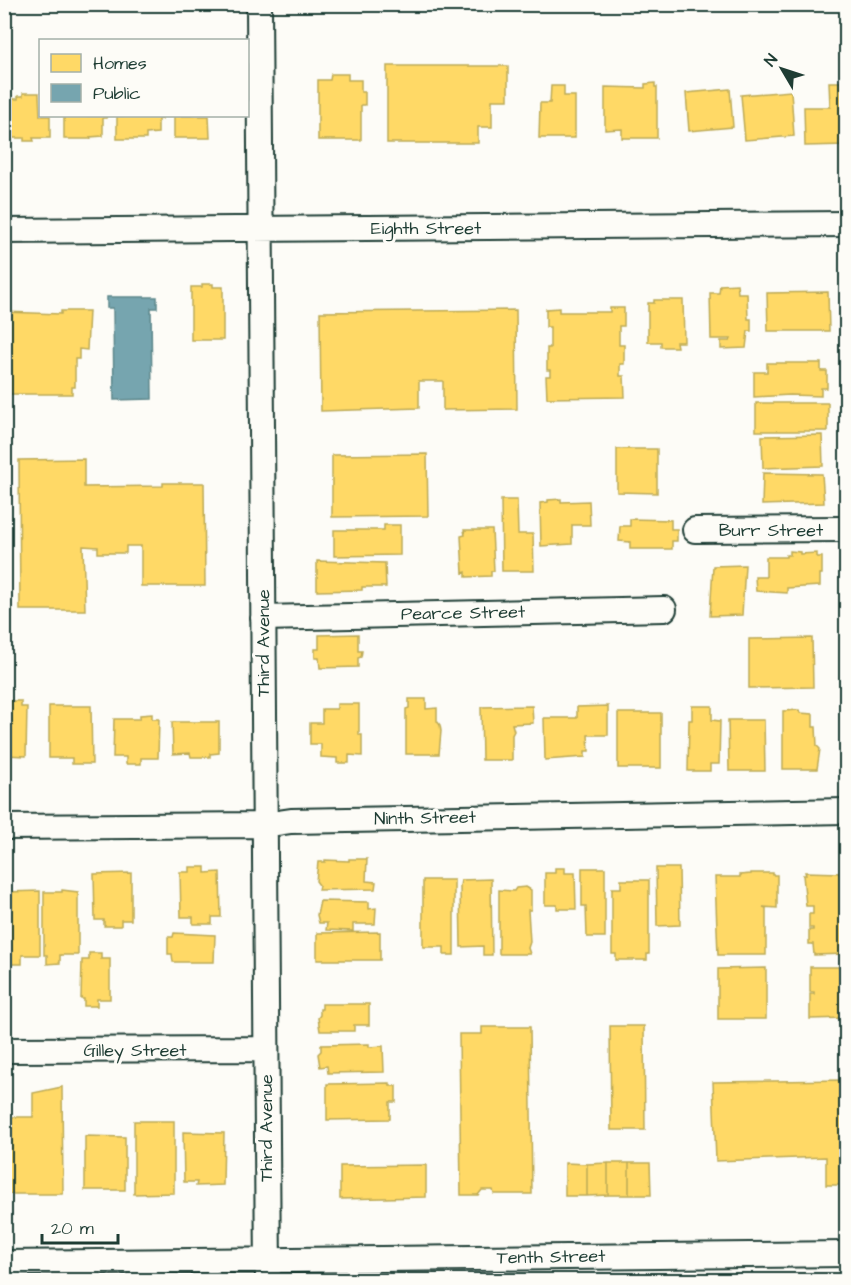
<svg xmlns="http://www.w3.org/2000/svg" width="851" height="1285" viewBox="0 0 851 1285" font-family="'Architects Daughter',sans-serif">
<rect width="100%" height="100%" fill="#fdfcf7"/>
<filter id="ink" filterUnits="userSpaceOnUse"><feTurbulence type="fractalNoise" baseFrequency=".0167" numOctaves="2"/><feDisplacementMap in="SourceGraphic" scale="12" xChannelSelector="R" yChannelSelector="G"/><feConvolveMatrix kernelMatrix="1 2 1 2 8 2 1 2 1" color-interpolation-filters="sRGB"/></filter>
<g filter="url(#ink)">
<!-- homes -->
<path fill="#ffd966" stroke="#bcaa57" stroke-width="1.5" d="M387 66H508V100H492V127H478V143H387Z
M331 74H348V80H361V92H365V105H361V140H318V80H330Z
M829 82H842L843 107H845L846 145 805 146 804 107H830Z
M655 83V87H657V138H622V129L605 130V87L645 88V84Z
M551 86H564V96H575V138H539L540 103H550Z
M730 89 733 127 689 131 686 93Z
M791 91 794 136 745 140 741 95Z
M23 93H39L40 116H50V138H33L34 141H24V138H11V99H18V96H23Z
M64 116H107V118H103V136L90 137 91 139H64Z
M117 116H162V119H158V133L146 134V139H117Z
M174 116H209L210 138H174Z
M202 284H213V287H223V340H191V287H202Z
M737 284 738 293H747L748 319H751V331H748L746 348 721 349V341H730L731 339H711L710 293H719L720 285Z
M828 292 829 331H768L767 293Z
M654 300H683L684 342H676L677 347H661V342H648V303H654Z
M559 308V312H610V308H624V326H619V345H624V364H620V376H624L625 397 547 398 546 376H550V370H547V348H550V327H546V309Z
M516 310 517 409 443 410V381H419V408L321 411 320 312Z
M61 311H89L87 350 79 349V359H75V387H72V394H4V312L61 314Z
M767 363H821V371H827V388H821V396L790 395 754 397V372H767Z
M756 403H828V431H756Z
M822 435 823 466 763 468 762 436Z
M617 449H657V493L617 492Z
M427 454 428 516 332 517V455Z
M84 459V487L163 486V483H204L205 586H141V546H126V553H98V547L83 546 85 610H20L19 460Z
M763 473 822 474 824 503 762 505Z
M561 499V502L589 501 590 525H572V544L541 546 540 503 548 502V500Z
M501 500H517L518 534H533L534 571H502Z
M630 519 671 520V529H677V541H672V549H630V542L619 541 620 526H630Z
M384 525H400V555L334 556V530H384Z
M464 530H492L494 571H491V576L466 577V572L463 573 461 536 465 535Z
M790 551 800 552V554L817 553V557H822V574H820V586L787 588V593L756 591 755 577H766V557H786V555H790Z
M317 561 385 563 386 587H362V590L317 591Z
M745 565 742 615 710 616 713 566Z
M358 634V651H362L361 657 358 658V667L320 668 319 658H315V649H319V635Z
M812 638 813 687 749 688V639Z
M409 699H426V709L437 708V721L440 725 441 731 439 754H406V709L409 708Z
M9 701H21V707H27L26 756 4 755V707H9Z
M337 704H359V735H362V756L349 755V763H337V758L321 757V744H310V723H322V709H337Z
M49 706H91L92 764H72V758H49Z
M532 706 533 723 512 724 514 731 512 735V760H482L481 707Z
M608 706V735H588L589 751H585V757L545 760 544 718H577V707Z
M692 706H712V720L720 721 719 764H710V771H688L689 720H692Z
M799 710 800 713 813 714V727H816L817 746 820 749 817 769H783V711Z
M618 713H661V768H618Z
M152 714V719H159L158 758H141V764H126V757H113L114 719H140V715Z
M728 720H764L765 771H729Z
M172 722H219V753L210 754V757H191L190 753 173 754Z
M349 859H367L366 881 376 882 375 889 318 890 319 885 316 881 318 862H325V860L349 861Z
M190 867H205V873L220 872 221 917H212V924H193V917H181L180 872H190Z
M555 868H565V873H575L576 909H557V905H545V873H555Z
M582 868H605V937H587L586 906H582Z
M656 868H679L680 925 657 926Z
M805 872 841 873V877H846V954L814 955 813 944H809V930H813V928H809V914H813V906H806L803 875H806Z
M131 873V920H121V926H104V920H95L94 874Z
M751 873H773V875H777V908L763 907 766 908V955H718L715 877H740V875L751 874Z
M491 879 492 955H483V946L461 947 460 886 461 880Z
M423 880H454V955H444V947H423Z
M621 880H649V954H647V960H616V954H612V888H621Z
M526 887 531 890V910H528L530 942 528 948 530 954H499V890L514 891 516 888Z
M62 890 78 892V955H60V963L47 964V955H44V892H62Z
M40 891V955H22V964H8V955H6V892Z
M320 901 369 902V909L376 908 375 924H353V931L326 930 327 923H319L317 915Z
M380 932V960H317V933Z
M174 933 215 935 214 962H173L172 954H168V937H173Z
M89 953H101V959H110V999H97V1006H84V999H81L82 960H89Z
M810 967H846V1018L810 1019V994H814V992H810Z
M766 968V1019H718V969Z
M322 1004H369V1025H354V1031H320L318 1018 320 1015V1009H322Z
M610 1026H644L645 1130H611Z
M482 1027H530L532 1194H494L493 1190H482L478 1195H461L459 1034H482Z
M369 1044V1047L383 1046 384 1072 328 1073 327 1066 320 1067 318 1054 321 1051V1045Z
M846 1080V1185H826V1157L716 1161 713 1082Z
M390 1083V1086H396V1102H390V1119L327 1120V1084Z
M62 1087 63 1194H4V1117H33V1093Z
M134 1121H174V1193L134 1194Z
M183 1132 224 1133 223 1185 196 1186 197 1182H184Z
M85 1136 125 1137V1190H85Z
M565 1163 587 1164V1196H565Z
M608 1163H629V1195H608Z
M608 1163V1195L587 1196V1164Z
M629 1163H650L651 1195H629Z
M426 1165V1197L340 1199V1166Z"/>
<!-- public -->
<path fill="#76a5af" stroke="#5c868a" stroke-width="1.5" d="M107 297H157V308H151L152 399 114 400 113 308H107Z"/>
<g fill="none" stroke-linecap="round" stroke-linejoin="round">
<!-- minor casing -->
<g stroke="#1f3d34" stroke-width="28">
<path id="minor" d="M259 4 268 1280
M4 231 846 224
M695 530 846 529
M263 618 664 609
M4 827 264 825 291 821 846 811
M4 1050 266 1049
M4 1263 846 1254"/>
</g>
<!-- minor -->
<use href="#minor" stroke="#fdfcf7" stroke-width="24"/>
</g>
</g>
<g text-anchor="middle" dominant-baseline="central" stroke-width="6" stroke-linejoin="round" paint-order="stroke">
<!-- street labels -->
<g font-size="18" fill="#1f3d34" stroke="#fdfcf7">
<text x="426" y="228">Eighth Street</text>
<text x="771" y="530">Burr Street</text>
<text transform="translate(463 613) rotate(-1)">Pearce Street</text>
<text transform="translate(263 643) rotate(-90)">Third Avenue</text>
<text transform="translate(425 818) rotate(-1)">Ninth Street</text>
<text x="135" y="1050">Gilley Street</text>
<text transform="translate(266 1128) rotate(-90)">Third Avenue</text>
<text transform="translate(551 1257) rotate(-1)">Tenth Street</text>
</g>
</g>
<!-- margin -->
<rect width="851" height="1285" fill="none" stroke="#fdfcf7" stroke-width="24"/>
<rect x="12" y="12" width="827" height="1261" fill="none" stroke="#1f3d34" stroke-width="2" filter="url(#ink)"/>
<!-- legend -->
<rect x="39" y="39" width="210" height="78" fill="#fdfcf7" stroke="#a4b0a9" stroke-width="1.5"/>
<rect x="51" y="54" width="30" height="18" fill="#ffd966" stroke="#a4b0a9" stroke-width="1.5"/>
<text x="93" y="69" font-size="18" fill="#1f3d34">Homes</text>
<rect x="51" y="84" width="30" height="18" fill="#76a5af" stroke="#a4b0a9" stroke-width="1.5"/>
<text x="93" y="99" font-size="18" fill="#1f3d34">Public</text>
<!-- north arrow -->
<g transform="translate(782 69) rotate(309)" stroke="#fdfcf7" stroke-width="4.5" paint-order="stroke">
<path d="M0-4.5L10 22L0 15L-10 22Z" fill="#1f3d34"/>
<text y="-9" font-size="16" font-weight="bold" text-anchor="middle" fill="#1f3d34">N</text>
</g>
<!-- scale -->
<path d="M42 1234v9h76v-9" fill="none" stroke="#1f3d34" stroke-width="3"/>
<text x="51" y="1234" font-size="18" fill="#1f3d34" stroke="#fdfcf7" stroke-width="4.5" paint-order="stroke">20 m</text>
</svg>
